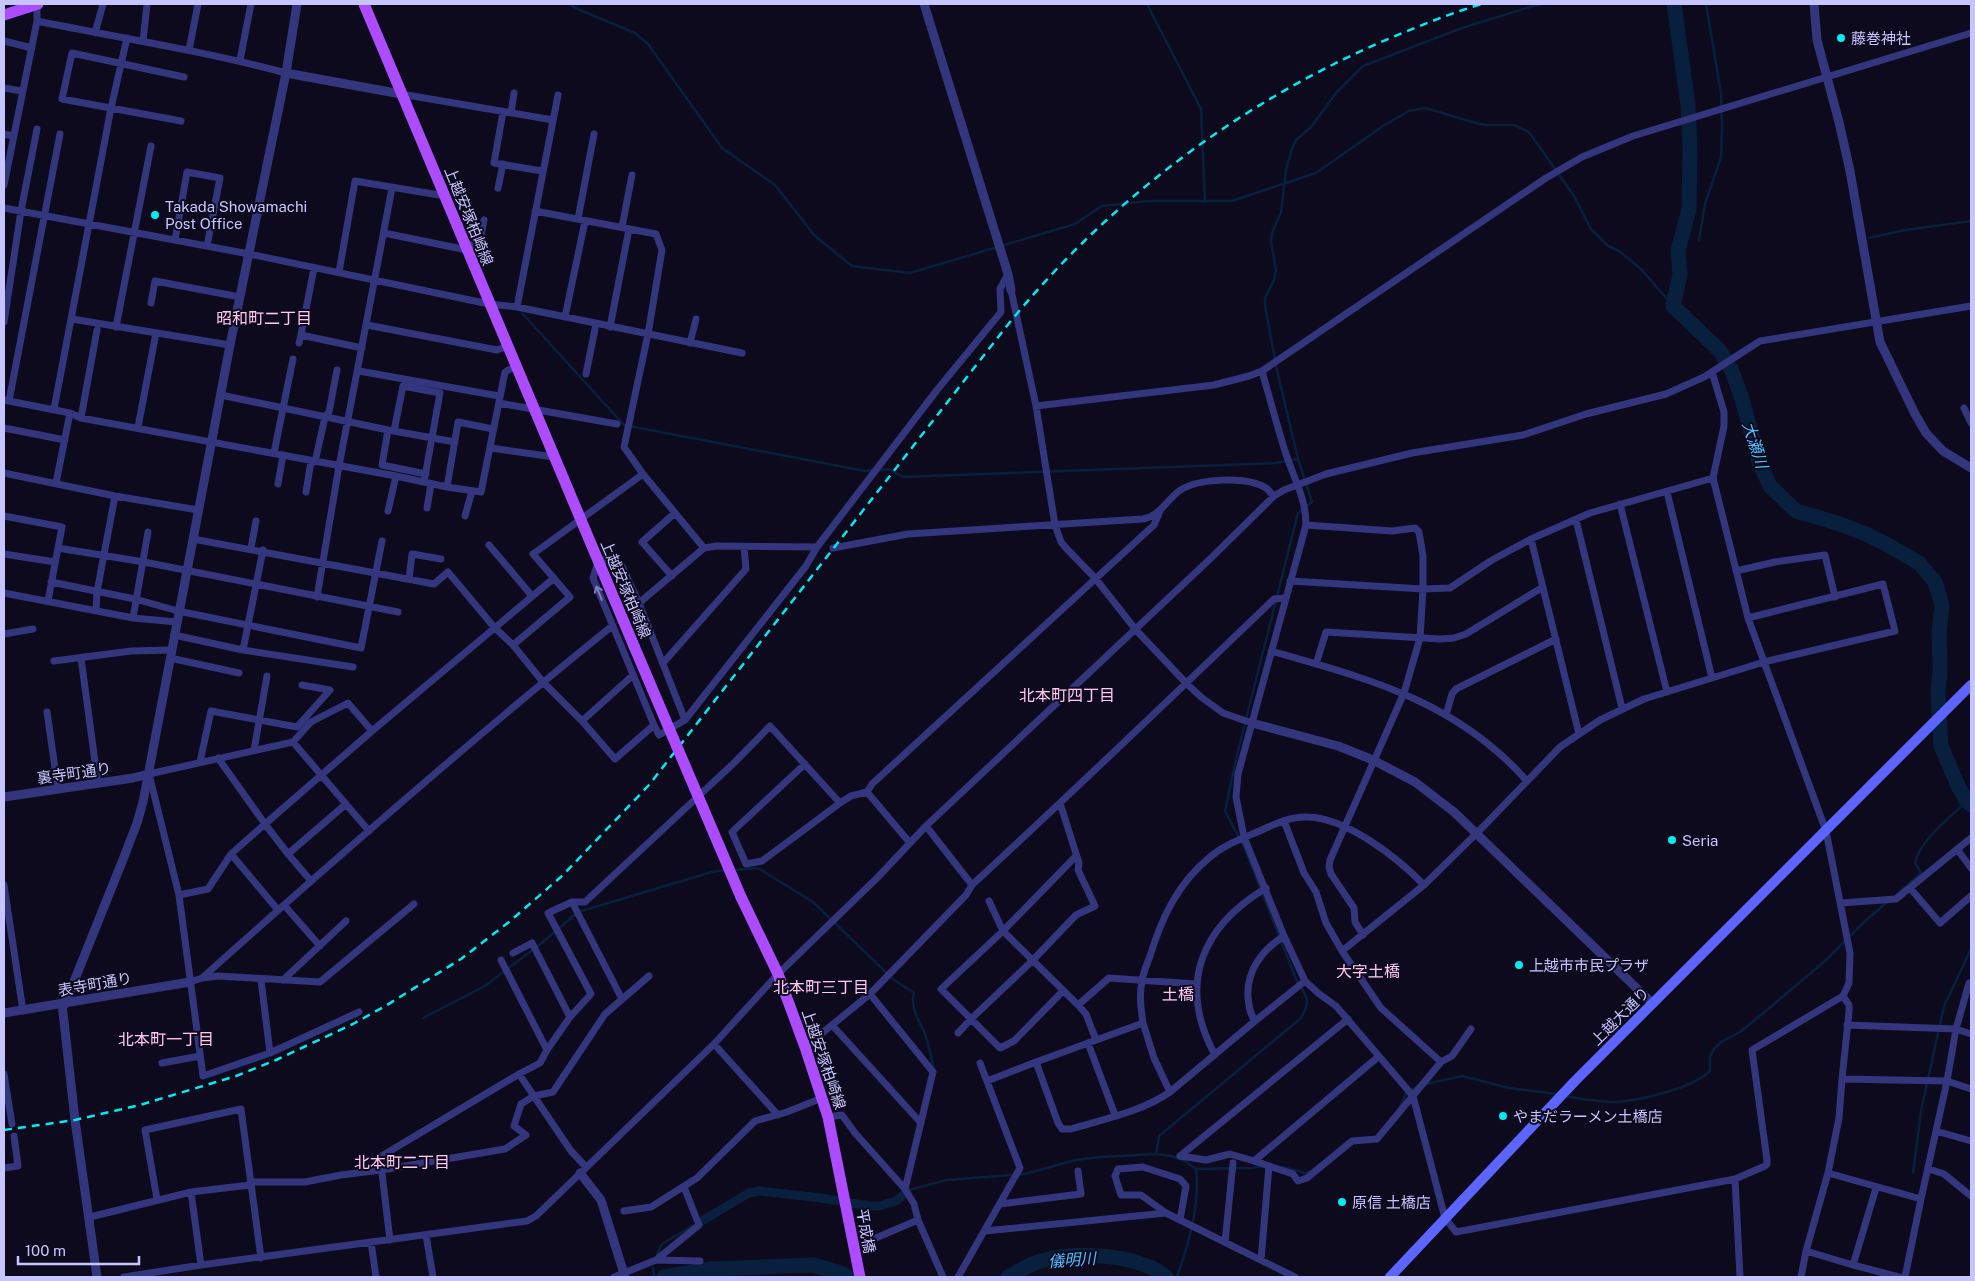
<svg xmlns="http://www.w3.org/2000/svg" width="1975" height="1281" viewBox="0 0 1975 1281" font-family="'Public Sans','Noto Sans JP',sans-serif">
<rect width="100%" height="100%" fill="#0c0a1c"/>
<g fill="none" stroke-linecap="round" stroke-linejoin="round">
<!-- stream -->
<path stroke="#08203d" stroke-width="2.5" d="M570 4 575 8 635 33 648 44 722 148 775 185 815 236 852 266 910 273 1075 224 1102 206 1148 201H1232L1316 173 1383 126 1409 111 1425 108 1483 125H1514L1529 132 1574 196 1591 229 1608 246 1619 251 1641 269 1673 306
M1147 4 1201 109 1205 202
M1869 238 1905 230 1971 221
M1699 240 1705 204 1721 157 1722 129 1721 93 1706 4
M522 313 624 425 865 471 874 470
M879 470 889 469 903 477 1276 463 1298 459
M734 870 758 868 813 902 894 980 914 993C910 1008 919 1020 925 1034 929 1045 931 1057 934 1069
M1895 896 1921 873 1915 863C1919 842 1950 817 1967 801
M423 1018 485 986 543 942 578 912 712 872 726 870
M1426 1084 1462 1076 1509 1088 1557 1094
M1565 1096C1581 1099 1598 1102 1615 1102 1639 1101 1693 1088 1710 1071V1057L1714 1049 1721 1042 1740 1032 1767 1010 1826 960 1863 923 1887 902
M1400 1107 1406 1093 1418 1086
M1156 1154 1159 1136 1301 1018C1312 999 1306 996 1296 979L1244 847 1225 811 1237 755 1298 513 1312 502 1298 459 1277 370 1265 306V298L1274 280 1276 270 1271 242 1272 233 1281 212 1286 170 1292 149 1296 140 1311 127 1336 93 1363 66 1462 28 1540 4
M1283 1167 1305 1173 1312 1171
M1913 1173 1921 1111 1944 1006 1971 949
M909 1190 946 1180 1025 1174 1075 1160 1100 1157 1156 1154 1171 1156 1185 1161 1196 1169 1252 1168 1261 1166
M657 1254 662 1244 692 1226
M653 1268 654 1277
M1177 1277C1189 1242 1200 1206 1196 1169"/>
<!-- canal -->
<path stroke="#08203d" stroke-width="9" d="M700 1222 749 1193 759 1191 821 1198 869 1206H879L896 1201 903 1195"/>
<!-- river -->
<path stroke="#08203d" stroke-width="15" d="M1674 4 1688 105 1690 152 1689 209 1678 251 1680 275 1673 306 1720 351 1732 371 1742 399 1759 462 1770 486 1796 511 1837 523 1866 534 1886 544 1919 563 1935 582 1942 605 1939 633 1940 668 1938 694 1941 746 1959 788 1967 801 1971 805
M664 1277 711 1269 813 1265 838 1272 849 1277
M1008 1277C1016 1273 1024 1268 1032 1264 1064 1251 1118 1253 1150 1267 1155 1269 1161 1274 1166 1277"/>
<!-- minor -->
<path stroke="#33367d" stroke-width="7" d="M37 4V21C120 38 204 51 286 73
M95 33 103 4
M4 41 32 48
M143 41 147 4
M189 50 198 4
M240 60 251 4
M4 88 22 91
M401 94 553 120
M503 112 494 163 542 171
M511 113 514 93
M181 121 62 99 72 53 184 77
M4 134 13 136
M4 185 37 21
M498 188 503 164
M4 208 249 254 489 304 517 307 742 353
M535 211 656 234 662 250 648 334 624 447 643 474 704 548
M578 219 594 134
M622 227 632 175
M384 233 467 250 481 236 484 220
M175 240 187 172 220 178 207 246
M314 268 301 335 362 348
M339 272 355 181 445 196
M1011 290 1036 406 1055 525 1061 542 1066 548 1095 578 1136 630 1186 683 1201 697 1223 713 1252 723
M151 303 155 281 240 297
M517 307 558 95
M565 317 585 221
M72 319 230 345
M4 322 21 211 37 129
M367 325 497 350 508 346
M116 327 151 146
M610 327 629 229
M299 343 301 335
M690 343 696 319
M359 371 499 396
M1262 371C1270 399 1277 426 1286 454 1294 479 1306 498 1306 525L1238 774 1236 797 1244 837 1284 936 1305 981 1318 993 1336 1006 1413 1096 1445 1218 1456 1232 1735 1179 1765 1166 1767 1164V1160L1752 1050 1843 996 1849 983 1850 953 1826 831 1748 618 1713 478 1724 426V412L1712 372
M586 374 596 324
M221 395 388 430 455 442
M4 400 70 413 81 418 396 476 447 487 481 492 505 372 516 366
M9 401 60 134
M499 403 617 424
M1036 406 1214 385 1249 376 1262 371 1546 178 1582 157 1633 136 1971 33
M1964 408 1971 423
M54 409 111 108 127 38
M81 418 97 330
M138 427 156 333
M4 428 65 440
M388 430 382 465 426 474
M394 431 403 386 440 393 424 482
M491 448 554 457
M274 453 293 359
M315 462 325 417 329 412 337 370
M4 473 115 496 198 510
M56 483 70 413
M278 484 283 455
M447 487 458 422 493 429
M306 492 311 461
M1667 492 1712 678
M1620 504 1667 692
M427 508 431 484
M388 511 396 476
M4 516 62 527 48 601
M465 516 472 491
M1576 520 1622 708
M1306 525 1392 531 1415 528 1419 532 1423 556V589L1420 638 1404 693 1330 860 1329 867 1331 874 1354 908 1355 922 1363 935
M193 539 434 584 448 572 494 627 513 645 543 682 582 721 615 759 654 725 593 578 599 559 621 564 639 603 685 720 806 566 817 547 937 390 1001 312 1000 289 1008 274
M1531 539 1579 734
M489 545 532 596
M58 548 144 562 398 612
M251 548 256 521
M833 548 908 534 1143 519C1160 516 1166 501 1179 491 1197 478 1247 476 1266 488 1269 490 1271 494 1274 496
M4 554 55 562
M1736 571 1775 562 1825 555 1835 597
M672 576 642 542 675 513
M409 579 412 554 441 559
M1290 581 1423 589 1450 588 1492 560 1531 539 1590 513 1713 478
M51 582 135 599 178 611 361 648 382 541
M4 593 133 618 177 622
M317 597 339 466 392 188
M639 603 704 548 716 546 817 547
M96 611 97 592 115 496
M133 618 148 532
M4 634 33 629
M174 635 243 650 353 667
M513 645 570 597 533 554 643 474
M243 650 263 550
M1271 651C1369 679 1456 701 1527 781
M81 658 98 784
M170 658 239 673
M54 661 131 651 171 650
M663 663 746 569 744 547
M1316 664 1326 632 1440 639 1454 638 1466 634 1543 587
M47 712 58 789
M1446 715 1452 694 1456 689 1556 639
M582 721 632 676
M654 725 659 735 685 720
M372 731 554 578
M293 742 369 831
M254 750 267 676
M218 758 265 824 231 854 278 910
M200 762 211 711 297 727 330 690 302 685
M805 764 732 832 746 864 762 861 840 803
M867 792 872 784 1154 525 1160 511
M1284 821 1304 873 1316 892 1326 923 1342 951
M926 826 972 885
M1957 849 1971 868
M311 881 288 854 346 804
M4 885 23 1011
M1910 888 1940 923 1971 896
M179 895 208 889 231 854
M989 901 1003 931 1078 1005
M572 902 622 999
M1841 903 1896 899 1971 838
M284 905 320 946
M513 953 532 943 570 1017
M202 978 218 976 320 982 414 904
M261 980 270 1053 203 1076 179 895 149 774 293 742 311 722 348 703 372 731 265 824 288 854
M283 980 346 921
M190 982 202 978C336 858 472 739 612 626
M1063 991 1014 1041 1000 1048 941 989 1003 931 1076 856
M870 994 933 1072 905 1189
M1843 996 1849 1005V1012L1842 1079 1839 1118 1828 1173 1921 1199 1905 1277
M1255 1021C1250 1014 1249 1007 1248 998 1246 971 1262 950 1284 936
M1143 1023C1141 1009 1139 995 1142 981 1143 973 1147 964 1150 956 1162 917 1178 883 1210 857 1224 845 1241 839 1257 832 1273 825 1290 816 1308 817 1347 818 1398 858 1424 885
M832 1025 921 1123
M1847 1025 1956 1029 1969 983 1971 984
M958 1033 971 1019 1032 961 1076 915 1095 906 1078 870 1079 863 1060 803
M1971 1034 1956 1029 1947 1081 1971 1089
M1096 1040 1086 1014 1078 1005 1109 978 1196 984
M1088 1043 1115 1115
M714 1044 778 1115
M805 1047 870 994 966 895 972 885C1074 791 1174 695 1274 599L1286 598
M547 1050 570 1017 591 994 548 913 572 902H585L735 762 770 726 840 803 851 796 867 792 910 843
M270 1053 359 1012
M1215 1055C1177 985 1201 927 1266 888
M1441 1062 1452 1056 1471 1029
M162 1063 200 1056
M4 1074 12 1124
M519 1074 571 1151 586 1167
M1842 1079 1947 1081 1936 1131 1971 1141
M987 1081 1036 1062
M1170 1092 1154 1058 1143 1023 1036 1062 1058 1123 1062 1129H1071C1104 1119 1141 1112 1170 1092L1255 1021 1305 981
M828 1117 842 1115 855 1133 905 1189 914 1204 918 1220 943 1277
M1180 1156 1206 1160 1230 1154 1254 1161 1378 1057
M1180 1156 1348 1019
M1254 1161 1293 1174 1298 1181 1307 1178 1352 1141 1377 1139 1441 1062 1381 1008 1342 951 1424 885 1479 831 1560 747 1600 720 1644 699 1712 678 1764 662 1895 631 1883 584 1748 618
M4 1168 18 1166 14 1136
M1929 1169 1944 1174 1971 1196
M1828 1173 1806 1251 1853 1265
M1735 1179 1740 1277
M250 1182H305L341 1175 381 1170 505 1149 526 1135 514 1126 521 1104 534 1096 553 1092 605 1014 649 976
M1876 1188 1853 1265 1899 1277
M191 1192 201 1265
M157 1199 145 1130 241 1109 261 1258
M1921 1199 1936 1131
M1000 1204 1081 1194 1078 1171
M624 1211 651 1207 697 1178 755 1121 787 1112 822 1098
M1166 1213 1141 1195H1121L1115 1176 1118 1169 1143 1167 1180 1179 1186 1186 1180 1220
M90 1217 191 1192 250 1185
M985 1231 1166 1213 1295 1277
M426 1235 433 1277
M390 1240 380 1157 519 1074 540 1063 547 1050 501 960
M871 1240 918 1220
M371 1242 376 1277
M1225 1242 1233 1163
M656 1260 700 1261
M1261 1260 1269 1166
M124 1277 201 1265 527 1221 536 1216 714 1044 778 974 878 877 926 826 1210 559 1274 496 1284 490 1326 474 1412 453 1523 435 1586 414 1666 394 1704 377 1760 341 1971 306
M614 1277 656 1260 699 1225 684 1187
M958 1277 1020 1168 980 1063
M1801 1277 1806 1251"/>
<!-- tertiary -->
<path stroke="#33367d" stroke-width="9" d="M924 4 1008 274 1011 290
M1814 4 1817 40 1839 122 1850 171 1880 342 1915 414 1926 433 1943 451 1971 468
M286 73 401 94
M1252 723 1338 746 1373 760 1415 782 1454 812 1653 1004
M4 797 133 778 149 774
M62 1004 75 1120 97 1277
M65 1004 124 857 137 823 143 802 230 345 286 73 297 4
M4 1013 190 982
M580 1173 601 1200 625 1277"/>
<!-- secondary -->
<path stroke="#5c65ff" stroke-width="10" d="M1390 1277 1575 1081 1971 685"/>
<!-- primary -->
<path stroke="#ad4cff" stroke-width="11" d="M364 4 634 646
M4 15 38 4
M741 897 778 974 805 1047 828 1117 860 1277"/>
<!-- rail -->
<path stroke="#00ecf0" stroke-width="2.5" stroke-dasharray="8 6" stroke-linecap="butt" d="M4 1130 75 1120 140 1105 236 1076 276 1060 353 1024 387 1005 461 959 509 922 563 875 649 785 1006 327C1110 198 1247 97 1400 34 1427 23 1454 12 1482 4"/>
<!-- primary-bridge -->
<path stroke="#ad4cff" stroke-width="11" d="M634 646 741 897"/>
</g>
<!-- one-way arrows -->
<defs><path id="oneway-shaft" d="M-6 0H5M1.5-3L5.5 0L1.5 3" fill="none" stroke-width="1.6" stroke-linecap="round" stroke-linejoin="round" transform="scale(1.25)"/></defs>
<use stroke="#7d7ebe" href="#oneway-shaft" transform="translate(599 593) rotate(-112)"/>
<!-- markers -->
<g fill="#00ecf0" stroke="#0c0a1c" stroke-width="2">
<circle cx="1841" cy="38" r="5"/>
<circle cx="155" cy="215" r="5"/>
<circle cx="1672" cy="840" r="5"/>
<circle cx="1519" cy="965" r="5"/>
<circle cx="1503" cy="1116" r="5"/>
<circle cx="1342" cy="1202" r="5"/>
</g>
<g text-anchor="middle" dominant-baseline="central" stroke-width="4" stroke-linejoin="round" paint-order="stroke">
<!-- poi labels -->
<g font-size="15" fill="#c7c5ff" stroke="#0c0a1c" text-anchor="start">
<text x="1851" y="38">藤巻神社</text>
<text x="165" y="206">Takada Showamachi<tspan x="165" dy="17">Post Office</tspan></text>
<text x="1682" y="840">Seria</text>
<text x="1529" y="965">上越市市民プラザ</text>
<text x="1513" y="1116">やまだラーメン土橋店</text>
<text x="1352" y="1202">原信 土橋店</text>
</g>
<!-- street labels -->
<g font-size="15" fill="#c7c5ff" stroke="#0c0a1c">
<text transform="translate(469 216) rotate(68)">上越安塚柏崎線</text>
<text transform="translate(626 589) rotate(67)">上越安塚柏崎線</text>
<text transform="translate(74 773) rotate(-8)">裏寺町通り</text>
<text transform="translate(95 984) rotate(-10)">表寺町通り</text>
<text transform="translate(1620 1016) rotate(-45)">上越大通り</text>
<text transform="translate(824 1059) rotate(71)">上越安塚柏崎線</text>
<text transform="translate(866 1231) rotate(80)">平成橋</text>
</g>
<!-- neighbourhood labels -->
<g font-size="16" fill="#ffc7ef" stroke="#0c0a1c">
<text x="264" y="318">昭和町二丁目</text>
<text x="1067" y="695">北本町四丁目</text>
<text x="1368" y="971">大字土橋</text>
<text x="821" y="987">北本町三丁目</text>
<text x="1178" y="994">土橋</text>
<text x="166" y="1039">北本町一丁目</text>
<text x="402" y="1162">北本町二丁目</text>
</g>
<!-- water labels -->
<g font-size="16" font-style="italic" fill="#53beff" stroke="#0c0a1c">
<text transform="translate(1755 445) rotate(72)">大瀬川</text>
<text transform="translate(1072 1260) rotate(-4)">儀明川</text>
</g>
</g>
<!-- border -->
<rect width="1975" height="1281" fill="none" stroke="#c7c5ff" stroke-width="10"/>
<!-- scale -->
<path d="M18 1256v8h121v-8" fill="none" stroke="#c7c5ff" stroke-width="2.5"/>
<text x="25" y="1256" font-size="15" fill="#c7c5ff" stroke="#0c0a1c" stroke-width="4" paint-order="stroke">100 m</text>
</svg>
